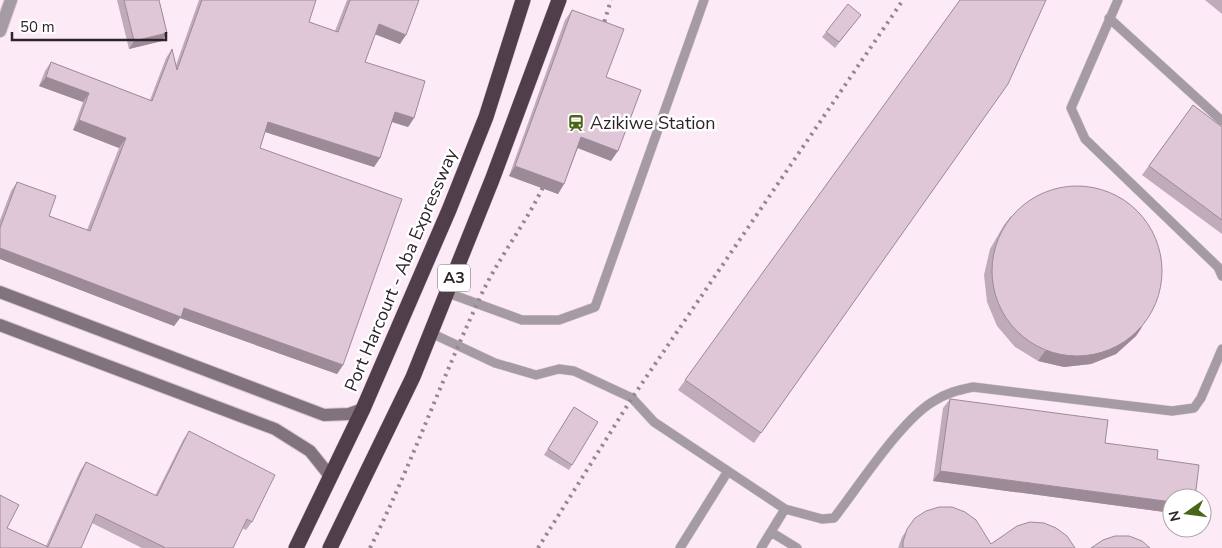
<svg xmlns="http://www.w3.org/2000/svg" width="1222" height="548" viewBox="0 0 1222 548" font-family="'Nunito Sans',sans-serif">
<rect width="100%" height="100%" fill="#fdeaf7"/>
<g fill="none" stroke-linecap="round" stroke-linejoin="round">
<!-- lane casing -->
<g stroke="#d8c6d2" stroke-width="10">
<path id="lane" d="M1118 0 1071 108 1085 139 1218 267 1222 276
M1109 18 1222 121
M448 293 522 320H559L595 307 704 0
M431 333 495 363 536 375 559 369 574 371 632 398 654 422 785 509 822 519 834 518C859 486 901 420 934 401 946 393 959 390 973 387L1172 411 1194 408 1201 398 1222 349
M771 532 797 548
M680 548 728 471
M761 548 785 509"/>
</g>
<!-- street casing -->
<g stroke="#d8c6d2" stroke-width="14">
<path id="street" d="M0 31 11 0"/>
</g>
<!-- secondary casing -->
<g stroke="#d8c6d2" stroke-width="14">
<path id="secondary" d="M0 292 324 415 349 414 363 409
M0 325 275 429 310 451 330 476"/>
</g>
<!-- highway casing -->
<g stroke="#d8c6d2" stroke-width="16">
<path id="highway" d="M296 548 363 409 449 210 486 117 523 0
M330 548 413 377 492 180 559 0"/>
</g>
<!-- lane -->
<use href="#lane" stroke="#a59ba2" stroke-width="9"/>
<!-- street -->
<use href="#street" stroke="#a59ba2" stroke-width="12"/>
<!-- secondary -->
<use href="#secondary" stroke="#81737d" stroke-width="12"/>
<!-- highway -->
<use href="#highway" stroke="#513e4b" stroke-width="15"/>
<!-- rail -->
<path stroke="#958791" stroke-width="4" stroke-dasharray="2.5 5" stroke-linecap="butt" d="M600 36 611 0
M370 548C410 468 440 383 478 302 497 258 529 221 548 176
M538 548 632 398 903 0"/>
</g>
<!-- wall -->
<path fill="#c0abba" d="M117 0H159L167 33 162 41 129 49Z
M199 0H316L309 22 335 31 347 0H419L400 44 375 34 365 62 414 118 408 127 392 122 380 158 374 167 265 132 260 148 343 365 337 374 180 318 174 326 0 259V220L11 191 17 182 49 216 87 230 119 148 73 130 83 102 39 86 45 71 51 62 150 100 166 58 172 49 176 65Z
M960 0 1008 84 754 443 678 390Z
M1205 0H1222V14Z
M572 10 606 77 611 161 578 148 564 184 558 194 509 176 565 20Z
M857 20 835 48 822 37 826 32Z
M1193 105 1222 127V234L1142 175Z
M1011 216 1142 327 1136 336 1116 354 1091 364 1064 367 1038 361 1015 347 997 326 987 302 984 275 990 249 1004 225Z
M950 399 1105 443 1157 459 1172 498V513L933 481 943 408Z
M574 407 572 465 569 470 544 455Z
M189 431 252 522 246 530 242 528 233 548H142L92 523 81 548H0L7 528 46 546 80 471 86 462 155 496 183 440Z
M915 518 991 544 1075 548H898L902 537Z"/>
<!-- shaded-wall -->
<path fill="#9c8b97" d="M379 24 406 35 400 44 372 33Z
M167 33 162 41 129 49 134 41Z
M46 77 89 93 83 102 39 86Z
M395 112 414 118 408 127 389 121Z
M79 120 126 138 119 148 73 130Z
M268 122 380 158 374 167 262 131Z
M581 137 618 151 611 161 575 147Z
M515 166 564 184 558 194 509 176Z
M0 248 184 308 343 365 337 374 180 318 174 326 0 259Z
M1142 327 1136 336 1116 354 1091 364 1064 367 1038 361 1045 351Z
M940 471 1172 502V513L933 481Z"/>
<!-- building -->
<path fill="#dfc7d8" stroke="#9c8b97" d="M124 0H159L167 33 134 41Z
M202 0H316L309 22 338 32 350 0H419L406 35 379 24 365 62 425 81 414 118 395 112 380 158 268 122 260 148 402 199 343 365 184 308 181 317 0 248V228L17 182 56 196 49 216 90 231 126 138 79 120 89 93 46 77 51 62 152 101 172 49 177 70Z
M960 0H1046L1008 84 761 433 685 380Z
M848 4 861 15 839 42 826 32Z
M572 10 624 29 606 77 641 90 618 151 581 137 564 184 515 166Z
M1193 105 1222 127V220L1149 166Z
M992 271a85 85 0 1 1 170 0a85 85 0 1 1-170 0Z
M950 399 1108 420 1105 443 1158 450 1157 459 1199 465 1195 498H1172V502L940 471Z
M574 407 598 422 572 465 548 449Z
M189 431 275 475 252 522 247 519 233 548H164V547L96 514 81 548H0V495L19 505 7 528 48 547 86 462 157 496Z
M939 507H952L965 512 976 520 991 544 1017 526 1030 522 1044 523 1056 528 1067 536 1075 548H903V542L907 529 915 518 926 511Z
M1115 536H1129L1142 541 1150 548H1091L1103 540Z"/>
<!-- icons -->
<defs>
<g id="station-bare" transform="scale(1.35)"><path d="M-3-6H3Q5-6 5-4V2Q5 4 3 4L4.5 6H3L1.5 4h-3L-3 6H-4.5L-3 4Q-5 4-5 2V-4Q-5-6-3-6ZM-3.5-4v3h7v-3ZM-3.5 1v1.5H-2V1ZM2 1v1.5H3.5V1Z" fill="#496516" stroke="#fff" stroke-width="2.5" paint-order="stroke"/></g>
</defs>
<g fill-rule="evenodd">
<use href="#station-bare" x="576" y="123"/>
</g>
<g text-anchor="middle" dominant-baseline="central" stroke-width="5" stroke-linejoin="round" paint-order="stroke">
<!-- shield labels -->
<rect fill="#fff" stroke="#6c666b" stroke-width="1" x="438" y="264.5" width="32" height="27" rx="4"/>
<g font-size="16" font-weight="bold" fill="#2d242b">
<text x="454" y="278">A3</text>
</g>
<!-- poi labels -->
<g font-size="18" fill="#2d242b" stroke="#fff" text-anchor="start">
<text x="590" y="123">Azikiwe Station</text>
</g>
<!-- street labels -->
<g font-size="18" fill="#2d242b" stroke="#fff">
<text transform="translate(401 270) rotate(-67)">Port Harcourt - Aba Expressway</text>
</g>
</g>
<!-- north arrow -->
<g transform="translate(1187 513) rotate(256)"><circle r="24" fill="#ffffff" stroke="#aba7aa"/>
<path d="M0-4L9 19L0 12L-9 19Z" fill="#496516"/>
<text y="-8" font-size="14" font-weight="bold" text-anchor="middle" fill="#2d242b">N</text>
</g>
<!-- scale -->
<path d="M12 32v8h154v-8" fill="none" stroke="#2d242b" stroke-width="2.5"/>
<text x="20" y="32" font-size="15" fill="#2d242b" stroke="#ffffff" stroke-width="4" paint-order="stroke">50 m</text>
</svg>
